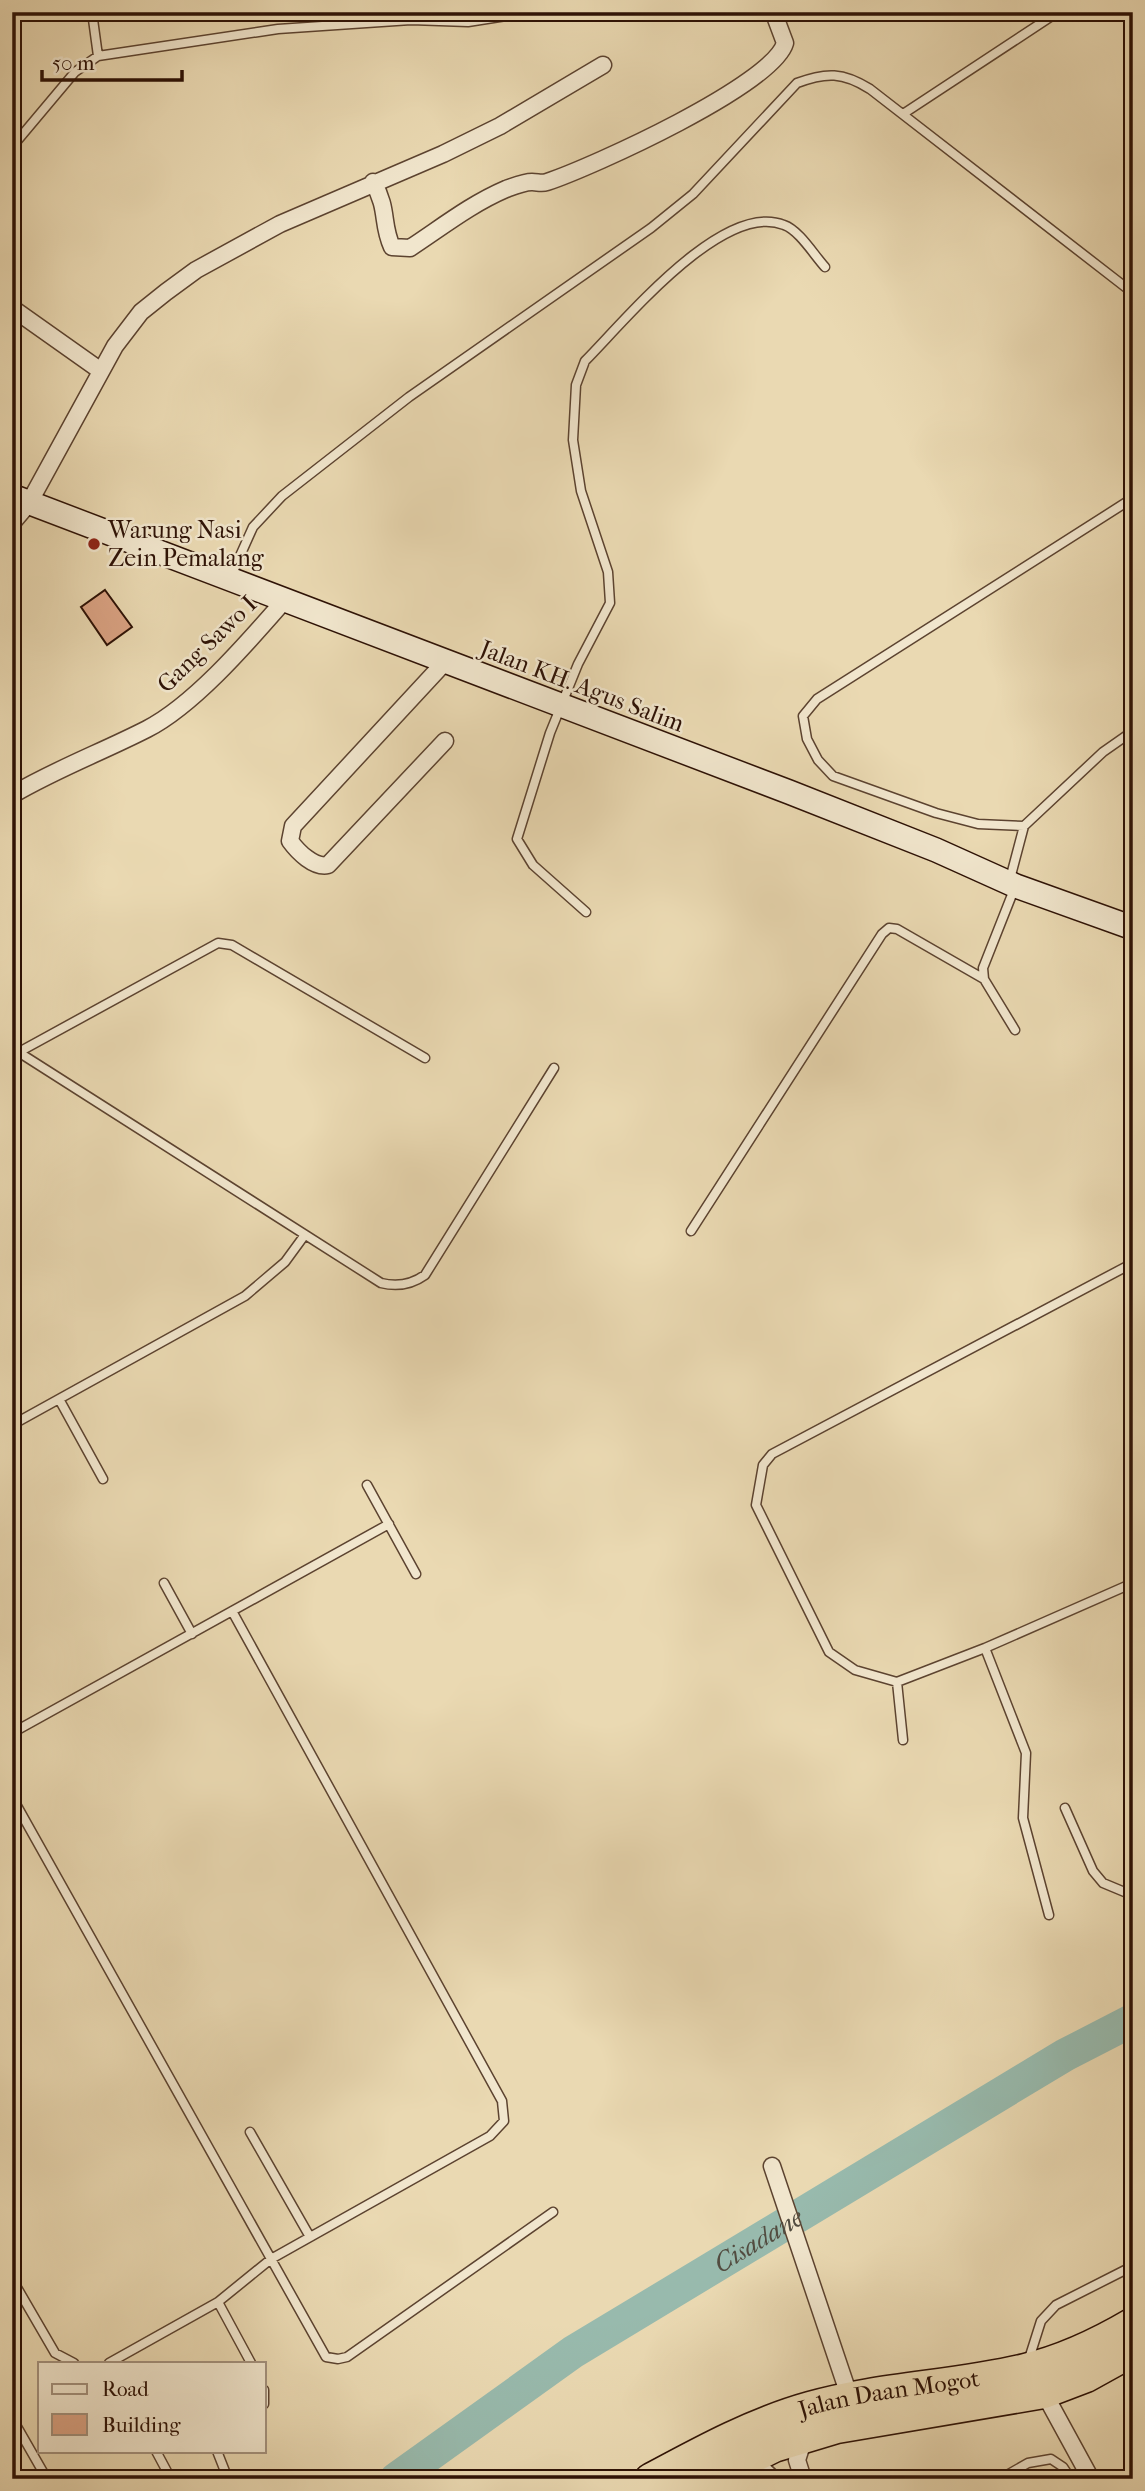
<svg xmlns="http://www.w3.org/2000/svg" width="1145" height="2491" viewBox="0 0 1145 2491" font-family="'IM FELL French Canon',serif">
<rect width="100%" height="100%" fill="#ead9b2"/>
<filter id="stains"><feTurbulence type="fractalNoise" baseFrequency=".00286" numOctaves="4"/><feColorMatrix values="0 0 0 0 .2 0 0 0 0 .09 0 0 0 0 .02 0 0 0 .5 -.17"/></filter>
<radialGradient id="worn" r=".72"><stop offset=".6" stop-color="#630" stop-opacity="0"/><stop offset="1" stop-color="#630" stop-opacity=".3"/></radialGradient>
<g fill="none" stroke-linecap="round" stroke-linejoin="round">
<!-- river -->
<path stroke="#98baad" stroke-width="33" id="s1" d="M396 2479 573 2352 1065 2055 1133 2020"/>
</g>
<!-- building -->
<path fill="#dba384" stroke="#2d1105" stroke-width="2" d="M105 590 132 627 107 645 81 607Z"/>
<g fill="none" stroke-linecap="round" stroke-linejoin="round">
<!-- lane casing -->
<g stroke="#5c4330" stroke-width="11">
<path id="lane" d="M92 12 98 56
M903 114 1058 12
M12 147 75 72 98 56 278 29 411 20 468 22 533 12
M231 576 253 527 282 496 409 397 651 228 693 194 797 83C826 72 843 72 870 89L1133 293
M1024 826 978 824 936 813 833 776 818 760 807 739 803 716 817 699 1133 498
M1010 879 1024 826 1103 752 1133 731
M586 912 533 865 517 839 550 733 578 664 610 603 608 572 581 491 573 440 576 385 585 361C624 322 723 200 784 225 799 230 814 255 825 267
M1015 1030 984 979 983 968 1015 887
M12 1048 381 1283C397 1287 411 1285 425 1275L554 1068
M19 1052 218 943 232 945 425 1058
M691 1231 882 934 889 928 897 929 984 979
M1133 1263 772 1454 763 1465 756 1505 829 1652 855 1670 897 1682 985 1648 1133 1583
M59 1399 103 1479
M12 1425 245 1296 285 1262 304 1236
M367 1485 416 1574
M164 1583 192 1634
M985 1648 1026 1753 1023 1818 1049 1915
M897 1682 903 1740
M12 1733 389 1524
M12 1797 326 2357 338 2359 347 2357 553 2212
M1065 1808 1093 1871 1103 1883 1127 1893 1133 1890
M250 2132 310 2237
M12 2279 55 2353 74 2363
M218 2302 251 2363
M1028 2362 1041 2321 1056 2305 1133 2266
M109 2363 218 2302 271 2259 490 2136 504 2121 502 2101 232 1611
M264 2390V2404
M1133 2415V2427
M12 2418 47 2479
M156 2451 171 2479
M217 2451 228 2479
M1000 2479 1028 2463 1051 2459 1063 2467 1071 2479"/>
</g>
<!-- street casing -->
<g stroke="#5c4330" stroke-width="19">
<path id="street" d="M373 182C389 210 381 223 392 247L410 248C442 227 471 204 506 189 514 186 524 182 532 182 538 182 541 184 547 182 592 167 773 85 785 43L776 19 782 12
M12 308 101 371
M12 523 29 503 115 346 141 312 166 292 196 270 280 224 443 154 500 126 603 65
M444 663 293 826 290 841C298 852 314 868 328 865L445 741
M12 795C56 769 102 752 147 729 194 705 248 642 283 602
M772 2166 850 2398
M1044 2393 1091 2479
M744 2460 758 2465 773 2479
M803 2479 797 2460 804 2438"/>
</g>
<!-- secondary casing -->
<g stroke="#2d1105" stroke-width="26">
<path id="secondary" d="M12 496 789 792 936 850 1016 886 1133 928"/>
</g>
<!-- highway casing -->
<g stroke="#2d1105" stroke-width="33">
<g id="highway">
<path id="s2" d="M650 2479C702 2451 753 2423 810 2407 880 2387 955 2386 1025 2369 1064 2360 1099 2343 1133 2323"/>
<path d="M709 2479 774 2447 837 2428 1044 2393 1086 2377 1133 2351"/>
</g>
</g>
<!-- lane -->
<use href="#lane" stroke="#f1e6cd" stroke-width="8"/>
<!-- street -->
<use href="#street" stroke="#f1e6cd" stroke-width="16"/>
<!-- secondary -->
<use href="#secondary" stroke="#f1e6cd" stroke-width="23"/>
<!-- highway -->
<use href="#highway" stroke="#ead9b2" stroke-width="30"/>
</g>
<!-- markers -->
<circle fill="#8f2418" stroke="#f1e6cd" stroke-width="2.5" cx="94" cy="544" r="7"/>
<g text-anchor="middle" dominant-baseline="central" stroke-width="5" stroke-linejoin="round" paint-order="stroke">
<!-- poi labels -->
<g font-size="24" fill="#2d1105" stroke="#f1e6cd" text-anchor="start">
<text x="108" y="530">Warung Nasi<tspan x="108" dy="28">Zein Pemalang</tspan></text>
</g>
<!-- street labels -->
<g font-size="24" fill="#2d1105" stroke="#f1e6cd">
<text transform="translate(207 644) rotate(-44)">Gang Sawo I</text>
<text transform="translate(582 686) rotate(21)">Jalan KH. Agus Salim</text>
<text stroke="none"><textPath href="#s2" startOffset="256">Jalan Daan Mogot</textPath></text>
</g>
<!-- water labels -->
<g font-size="26" font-style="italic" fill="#524c40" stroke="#f1e6cd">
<text stroke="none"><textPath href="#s1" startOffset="434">Cisadane</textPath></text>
</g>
</g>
<!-- margin -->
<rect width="1145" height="2491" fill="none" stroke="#ead9b2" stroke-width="42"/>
<rect x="14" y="14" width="1117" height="2463" fill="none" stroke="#2d1105" stroke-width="3.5"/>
<rect x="21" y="21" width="1103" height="2449" fill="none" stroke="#2d1105" stroke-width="2"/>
<!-- legend -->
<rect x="38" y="2362" width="228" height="91" fill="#f1e6cd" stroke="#a3917d" stroke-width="2"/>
<rect x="52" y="2384" width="35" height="10" fill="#f1e6cd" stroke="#a3917d" stroke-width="2"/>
<text x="102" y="2396" font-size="21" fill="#2d1105">Road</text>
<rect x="52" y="2414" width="35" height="21" fill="#dba384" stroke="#a3917d" stroke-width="2"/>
<text x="102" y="2432" font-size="21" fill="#2d1105">Building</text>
<!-- scale -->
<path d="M42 70v10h140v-10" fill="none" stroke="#2d1105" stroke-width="3.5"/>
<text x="52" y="70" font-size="21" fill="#2d1105" stroke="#f1e6cd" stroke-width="5" paint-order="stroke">50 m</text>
<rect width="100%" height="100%" filter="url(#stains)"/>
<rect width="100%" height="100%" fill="url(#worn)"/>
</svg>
